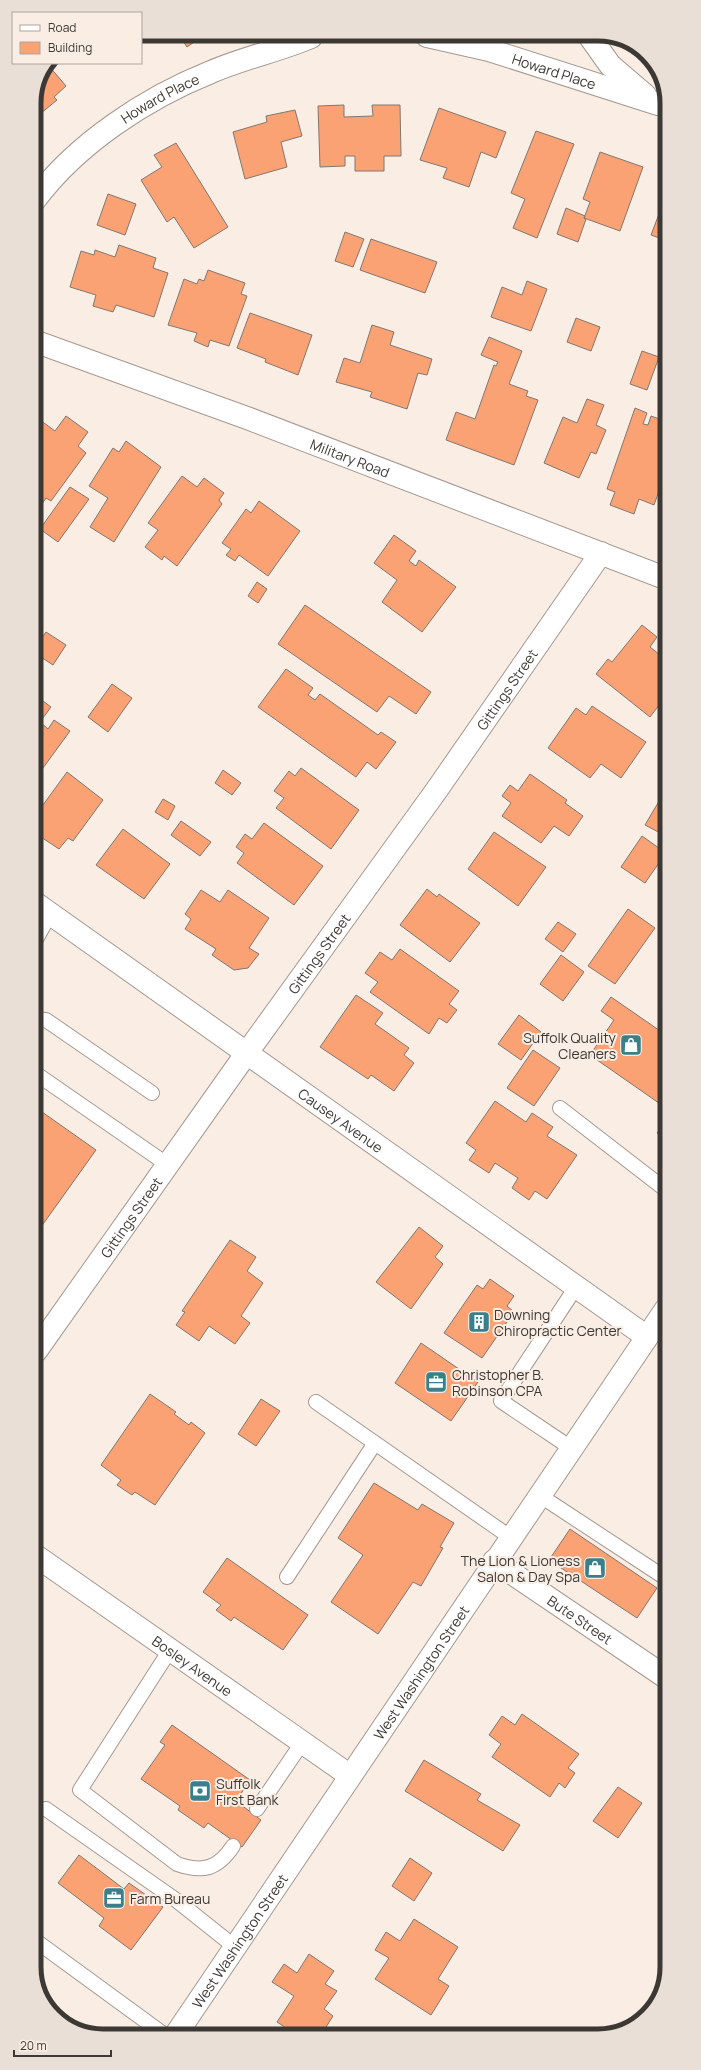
<svg xmlns="http://www.w3.org/2000/svg" width="701" height="2070" viewBox="0 0 701 2070" font-family="Manrope,sans-serif">
<rect width="100%" height="100%" fill="#f9ede4"/>
<!-- building -->
<path fill="#fba274" stroke="#82766f" d="M181 38H200L187 47Z
M49 66 66 86 54 97 57 100 34 119V99Z
M344 105V117L373 116 372 105H400L401 156H384V171H355V156H345V166L320 167 318 106Z
M439 108 506 132 496 158 481 152 469 187 443 178 447 168 420 160Z
M295 110 302 136 281 142 287 167 245 179 233 132 267 122 266 116Z
M536 131 574 144 537 238 513 228 525 199 511 193Z
M176 143 228 227 194 248 174 217 167 222 141 180 162 167 154 155Z
M600 152 643 167 620 231 584 218 590 202 583 199Z
M108 194 136 204 125 235 97 225Z
M665 198V240L651 235Z
M566 208 585 216 584 218 586 219 578 242 557 234Z
M345 232 364 239 353 267 335 261Z
M371 239 437 262 425 293 360 270Z
M119 245 156 258 153 268 168 273 154 317 116 305 113 312 93 306 96 295 70 287 81 251 94 255 95 250 115 257Z
M208 270 245 283 241 294 247 296 229 346 210 340 208 347 194 341 197 333 168 325 184 279 197 284 199 279 204 281Z
M527 281 547 289 531 331 491 317 502 287 522 295Z
M250 313 312 335 298 375 265 362 266 359 237 348Z
M576 318 600 327 591 351 567 342Z
M372 325 394 332 390 345 432 359 427 375 418 373 407 409 370 397 372 392 336 382 344 358 360 363Z
M489 337 522 351 509 384 528 391 526 396 538 400 514 465 446 440 456 412 475 419 494 365 496 366 498 362 481 355Z
M642 351 659 357 647 390 630 384Z
M587 399 604 405 596 425 606 430 596 454 591 452 579 478 544 463 563 417 577 423Z
M635 408 647 413 643 424 648 425 651 416 665 421 663 432 665 433V474L654 505 639 499 634 514 610 505 615 492 607 489Z
M66 416 88 432 78 446 86 453 51 501 46 498 40 507 35 504V485L39 479 35 476V428L40 420 55 431Z
M126 441 161 467 114 542 90 527 108 498 89 486 113 448 119 452Z
M182 476 197 487 204 478 224 493 219 500 222 504 177 566 164 556 162 560 145 547 158 530 148 523Z
M70 487 89 499 58 542 40 529Z
M259 501 300 531 268 576 239 555 235 561 226 555 231 549 222 543 246 509 251 513Z
M394 535 416 551 409 561 416 566 419 560 456 587 422 632 382 602 397 580 374 563Z
M257 582 267 589 258 603 248 596Z
M305 605 431 692 416 714 389 696 377 712 278 644Z
M642 625 657 637 650 647 665 659V697L650 717 596 674 608 659 612 662Z
M46 632 66 645 53 665 35 653V648Z
M286 669 313 688 308 695 315 700 320 694 378 735 381 732 396 742 376 769 367 762 356 777 258 707Z
M112 684 132 698 108 732 88 717Z
M35 695 51 707 40 722 48 729 54 720 70 731 35 779Z
M592 706 646 742 621 778 601 764 590 778 548 748 576 708 586 715Z
M301 768 359 810 331 849 276 808 284 798 274 791 289 771 295 776Z
M223 770 241 783 232 795 215 783Z
M67 772 103 800 73 841 68 838 59 849 35 833V816Z
M530 774 567 800 565 803 583 816 569 836 554 826 541 843 502 816 511 803 502 796 510 785 518 791Z
M662 796 666 798V836L645 825Z
M163 799 175 806 168 820 155 812Z
M181 821 211 842 200 856 171 835Z
M264 823 323 866 294 905 237 863 244 853 236 847 245 834 252 839Z
M123 829 170 864 144 899 96 865Z
M494 832 546 867 518 906 468 869Z
M642 836 666 853 645 883 621 867Z
M427 889 437 897 439 894 480 923 450 962 400 925Z
M201 890 220 902 228 890 269 918 249 948 259 954 248 968 234 970 212 955 216 949 185 929 191 919 185 914Z
M628 909 655 928 615 984 588 966Z
M558 922 576 934 563 952 545 939Z
M400 949 459 991 449 1004 457 1010 447 1023 439 1018 429 1034 370 992 378 982 365 973 380 952 392 960Z
M561 955 584 972 563 1001 540 984Z
M666 993V1009L658 1004Z
M356 995 383 1013 375 1024 409 1048 404 1055 414 1063 394 1091 371 1075 368 1079 320 1047Z
M611 997 666 1035V1108L590 1055 614 1020 601 1011Z
M519 1015 541 1032 521 1060 498 1044Z
M533 1050 560 1068 534 1106 507 1088Z
M495 1101 526 1122 532 1113 553 1127 547 1136 577 1155 547 1199 535 1191 529 1200 512 1188 518 1178 495 1163 489 1173 469 1160 476 1150 466 1143Z
M35 1107 96 1150 36 1234 43 1239 35 1249Z
M666 1121V1140L657 1133Z
M419 1227 443 1246 435 1257 443 1264 411 1309 376 1282Z
M230 1240 256 1257 247 1271 263 1283 241 1316 250 1323 235 1344 209 1326 199 1341 176 1325 185 1312 182 1311Z
M490 1279 514 1296 507 1306 514 1312 482 1358 444 1333 477 1285 483 1289Z
M421 1343 478 1382 451 1421 395 1383Z
M150 1394 176 1412 174 1414 189 1425 191 1422 205 1433 155 1505 135 1492 132 1495 117 1485 121 1480 101 1465Z
M261 1399 280 1411 256 1446 238 1434Z
M666 1457V1471L660 1467Z
M374 1483 418 1510 422 1504 454 1523 440 1547 443 1548 421 1586 413 1582 378 1634 331 1602 363 1555 338 1538Z
M570 1529 657 1588 637 1618 549 1560Z
M227 1558 308 1615 283 1650 234 1617 231 1621 216 1610 221 1605 203 1592Z
M522 1714 579 1754 568 1768 575 1773 565 1788 559 1783 550 1797 492 1757 501 1744 489 1735 502 1716 515 1725Z
M172 1725 250 1780 236 1801 261 1820 242 1847 208 1823 204 1828 178 1810 180 1806 141 1779 165 1745 160 1742Z
M424 1760 481 1794 477 1800 520 1825 503 1851 405 1791Z
M618 1787 642 1803 618 1838 593 1821Z
M79 1855 124 1889 129 1883 163 1907 131 1950 99 1926 104 1918 58 1883Z
M410 1858 432 1873 414 1901 392 1886Z
M414 1919 458 1947 438 1979 449 1986 431 2015 375 1979 389 1958 375 1950 386 1932 400 1941Z
M309 1954 334 1971 325 1984 337 1991 324 2009 333 2016 321 2035H297L277 2022 294 1996 272 1982 284 1964 297 1973Z"/>
<g fill="none" stroke-linecap="round" stroke-linejoin="round">
<!-- lane casing -->
<g stroke="#a49990" stroke-width="16">
<path id="lane" d="M35 941 50 914
M35 1019 46 1020 152 1093
M35 1073 168 1165
M560 1108 666 1190
M316 1402 510 1537
M571 1448 501 1401 576 1287
M539 1495 667 1579
M287 1577 375 1443
M170 1650 80 1790 177 1864C203 1873 218 1869 233 1846
M46 1809 176 1900 235 1947
M257 1809 302 1743
M36 1941 166 2036"/>
</g>
<!-- street casing -->
<g stroke="#a49990" stroke-width="24">
<g id="street">
<path d="M588 34 610 65 645 95"/>
<path id="s1" d="M427 36 489 50 658 104"/>
<path id="s2" d="M34 201C76 144 146 98 211 72 243 58 278 51 311 37"/>
<path id="s3" d="M34 341 247 418 665 578"/>
<path id="s4" d="M35 903 647 1337"/>
<path id="s5" d="M36 1351 246 1054 436 791 601 553"/>
<path id="s6" d="M36 1556 349 1775"/>
<path id="s7" d="M494 1561 667 1678"/>
</g>
</g>
<!-- secondary casing -->
<g stroke="#a49990" stroke-width="24">
<g id="secondary">
<path id="s8" d="M175 2036 666 1309"/>
</g>
</g>
<!-- lane -->
<use href="#lane" stroke="#fff" stroke-width="14"/>
<!-- street -->
<use href="#street" stroke="#fff" stroke-width="22"/>
<!-- secondary -->
<use href="#secondary" stroke="#fff" stroke-width="22"/>
</g>
<!-- icons -->
<defs>
<g id="shop-square" transform="scale(1.15)"><rect x="-9" y="-9" width="18" height="18" rx="4" fill="#3a808b" stroke="#f9ede4"/><path d="M-5-2.5h2.3a2.7 3.5 0 0 1 5.4 0H5L5.5 6h-11ZM-1.5-2.5h3a1.5 2.3 0 0 0-3 0Z" fill="#fff"/></g>
<g id="building-square" transform="scale(1.15)"><rect x="-9" y="-9" width="18" height="18" rx="4" fill="#3a808b" stroke="#f9ede4"/><path d="M-4-6H4V6H1V3H-1V6H-4ZM-2.5-4.3h1.7v1.8h-1.7ZM.8-4.3h1.7v1.8H.8ZM-2.5-1h1.7V.8h-1.7ZM.8-1h1.7V.8H.8Z" fill="#fff"/></g>
<g id="office-square" transform="scale(1.15)"><rect x="-9" y="-9" width="18" height="18" rx="4" fill="#3a808b" stroke="#f9ede4"/><path d="M-6-3h4V-5.5h4V-3h4V5H-6ZM-1-4.5V-3h2v-1.5ZM-6 0V1H6V0Z" fill="#fff"/></g>
<g id="bank-square" transform="scale(1.15)"><rect x="-9" y="-9" width="18" height="18" rx="4" fill="#3a808b" stroke="#f9ede4"/><path d="M-6-4H6V4H-6ZM0-2.3a2.3 2.3 0 1 0 0 4.6a2.3 2.3 0 1 0 0-4.6Z" fill="#fff"/></g>
</defs>
<g fill-rule="evenodd">
<use href="#shop-square" x="631" y="1045"/>
<use href="#building-square" x="479" y="1322"/>
<use href="#office-square" x="436" y="1382"/>
<use href="#shop-square" x="595" y="1568"/>
<use href="#bank-square" x="200" y="1791"/>
<use href="#office-square" x="114" y="1898"/>
</g>
<g text-anchor="middle" dominant-baseline="central" stroke-width="4" stroke-linejoin="round" paint-order="stroke">
<!-- street labels -->
<g font-size="14" fill="#3c3834" stroke="#f9ede4">
<text stroke="none"><textPath href="#s1" startOffset="132">Howard Place</textPath></text>
<text stroke="none"><textPath href="#s2" startOffset="164">Howard Place</textPath></text>
<text stroke="none"><textPath href="#s3" startOffset="337">Military Road</textPath></text>
<text stroke="none"><textPath href="#s5" startOffset="812">Gittings Street</textPath></text>
<text stroke="none"><textPath href="#s5" startOffset="488">Gittings Street</textPath></text>
<text stroke="none"><textPath href="#s4" startOffset="375">Causey Avenue</textPath></text>
<text stroke="none"><textPath href="#s5" startOffset="164">Gittings Street</textPath></text>
<text stroke="none"><textPath href="#s7" startOffset="104">Bute Street</textPath></text>
<text stroke="none"><textPath href="#s6" startOffset="191">Bosley Avenue</textPath></text>
<text stroke="none"><textPath href="#s8" startOffset="439">West Washington Street</textPath></text>
<text stroke="none"><textPath href="#s8" startOffset="115">West Washington Street</textPath></text>
</g>
<!-- poi labels -->
<g font-size="14" fill="#3c3834" stroke="#f9ede4" text-anchor="start">
<text x="616" y="1037" text-anchor="end">Suffolk Quality<tspan x="616" dy="16">Cleaners</tspan></text>
<text x="494" y="1314">Downing<tspan x="494" dy="16">Chiropractic Center</tspan></text>
<text x="452" y="1374">Christopher B.<tspan x="452" dy="16">Robinson CPA</tspan></text>
<text x="580" y="1560" text-anchor="end">The Lion &amp; Lioness<tspan x="580" dy="16">Salon &amp; Day Spa</tspan></text>
<text x="216" y="1783">Suffolk<tspan x="216" dy="16">First Bank</tspan></text>
<text x="130" y="1898">Farm Bureau</text>
</g>
</g>
<!-- crop -->
<path d="M0 0H701V2070H0ZM103 41H598A62 62 0 0 1 660 103V1967A62 62 0 0 1 598 2029H103A62 62 0 0 1 41 1967V103A62 62 0 0 1 103 41Z" fill="#eadfd6" fill-rule="evenodd"/>
<path fill="none" stroke="#3c3834" stroke-width="5" d="M103 41H598A62 62 0 0 1 660 103V1967A62 62 0 0 1 598 2029H103A62 62 0 0 1 41 1967V103A62 62 0 0 1 103 41Z"/>
<!-- legend -->
<rect x="12" y="12" width="130" height="52" fill="#f9ede4" stroke="#ada59e"/>
<rect x="20" y="25" width="20" height="6" fill="#ffffff" stroke="#ada59e"/>
<text x="48" y="32" font-size="12" fill="#3c3834">Road</text>
<rect x="20" y="42" width="20" height="12" fill="#fba274" stroke="#ada59e"/>
<text x="48" y="52" font-size="12" fill="#3c3834">Building</text>
<!-- scale -->
<path d="M14 2050v6h97v-6" fill="none" stroke="#3c3834" stroke-width="2"/>
<text x="20" y="2050" font-size="12" fill="#3c3834" stroke="#f9ede4" stroke-width="3" paint-order="stroke">20 m</text>
</svg>
